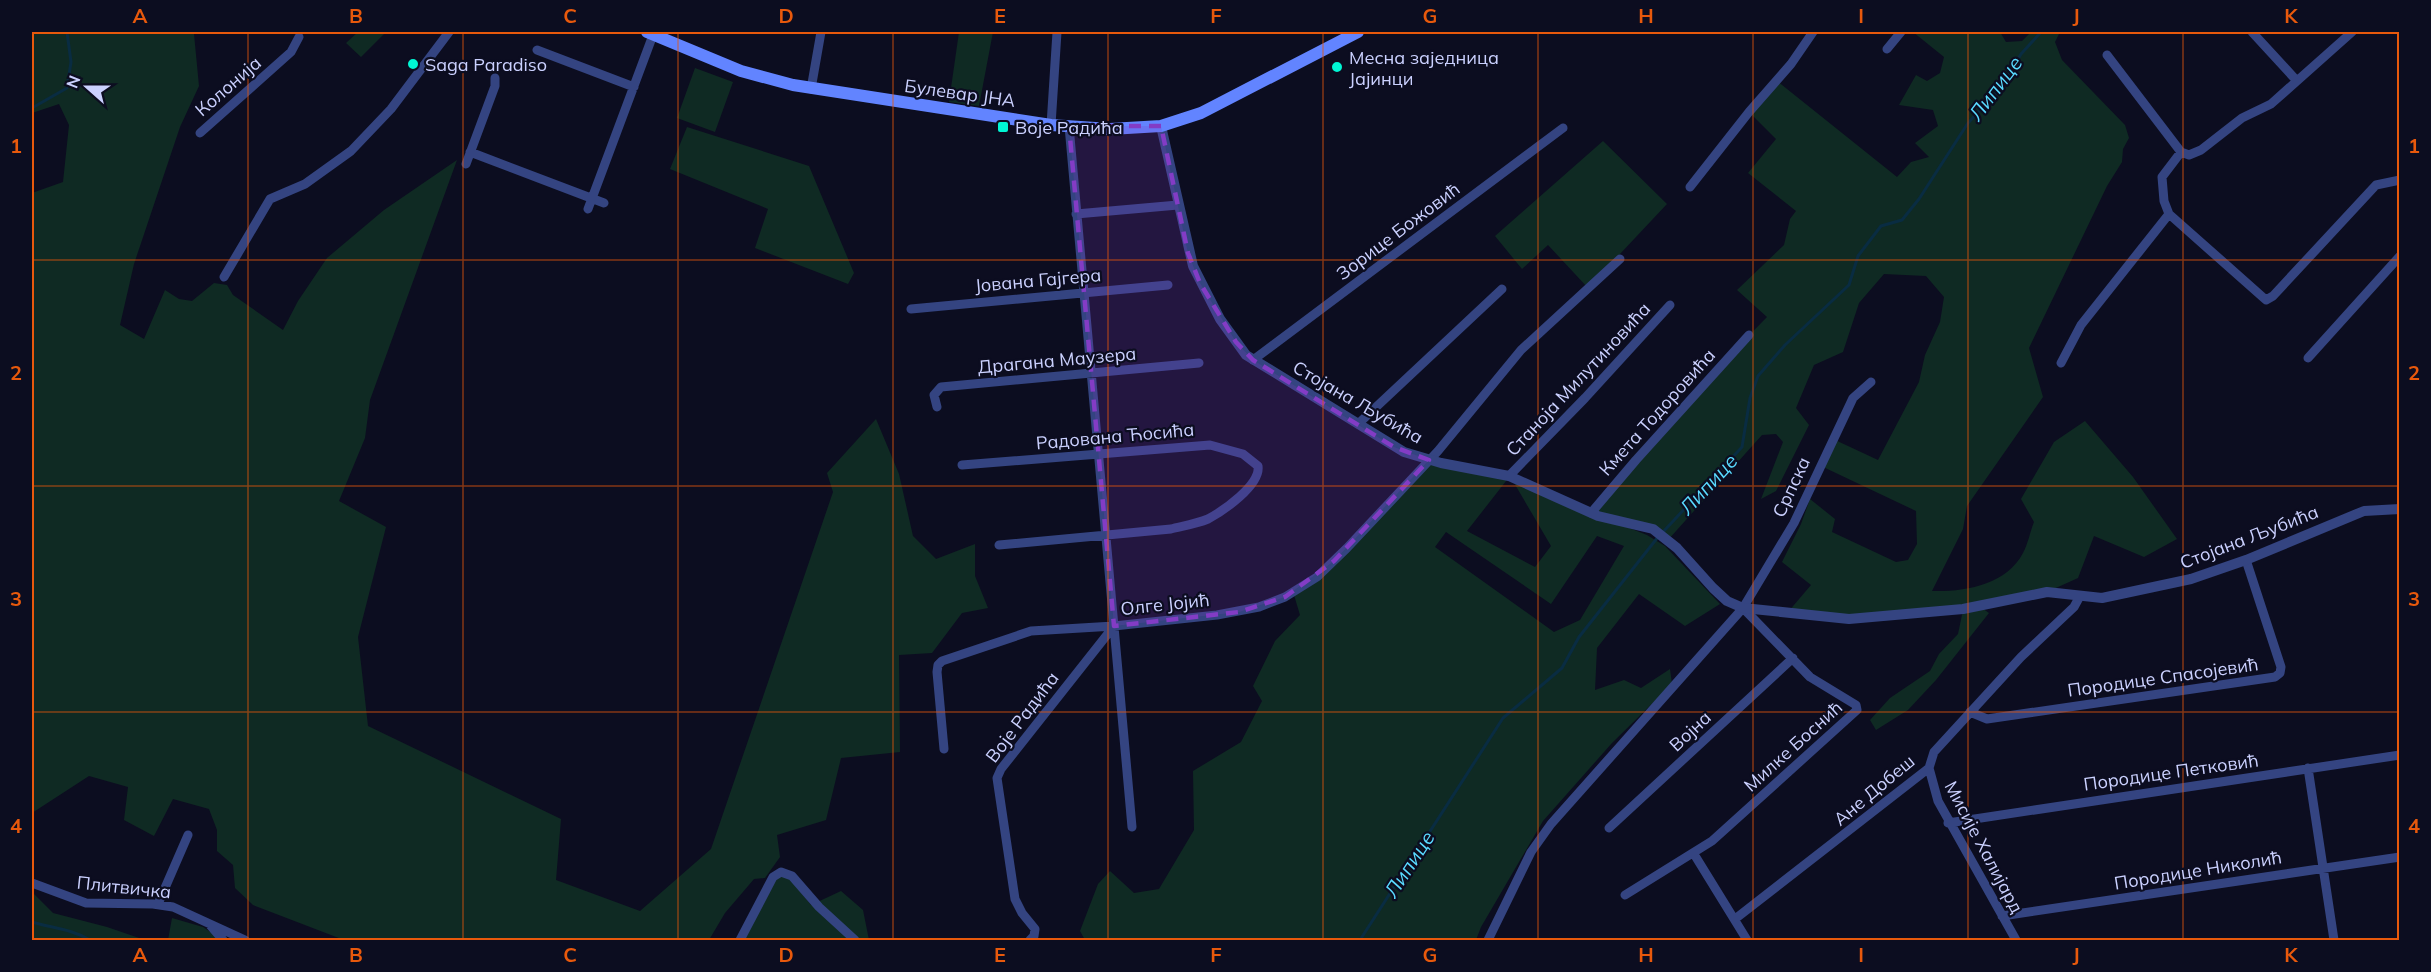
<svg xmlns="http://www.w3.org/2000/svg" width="2431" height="972" viewBox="0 0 2431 972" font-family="Mulish,sans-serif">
<rect width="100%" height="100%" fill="#0c0d20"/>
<!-- green -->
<path fill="#0f2a23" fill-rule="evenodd" d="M32 32H185L194 34 199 86 180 127 134 264 120 325 144 339 165 290 179 299 192 301 214 283 227 285 233 295 283 330 298 301 327 258 384 210 457 160 370 400 365 438 339 501 386 527 358 637 368 726 561 819 556 880 640 911 711 849 833 492 827 473 876 419 899 474 913 536 936 559 975 544V576L988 608 962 613 932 653 899 655 900 752 841 758 826 820 777 835 780 857 765 878 754 879 725 913 709 940H344L253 905 235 888 233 865 217 851V830L209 809 173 799 154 836 124 820 128 787 89 776 32 813V193L63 182 69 125 59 104 32 113Z
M358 32H386L361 57 346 43Z
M959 32H993L979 106 949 102Z
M1913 32H2000L2006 42 2022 41 2031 32H2060L2055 42 2062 60 2125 125 2129 138 2123 149 2122 162 2107 186 2029 348 2043 397 1967 506 1963 529 1932 591C1965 592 2006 585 2023 553 2028 544 2030 532 2034 522L2021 499 2054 442 2085 421 2133 477 2177 539 2144 557 2094 536 2078 578 2047 592 1979 606 1989 613 1936 680 1908 710 1876 730 1870 720 1890 698 1930 671 1939 654 1958 634 1963 610 1849 619 1788 612 1811 585 1782 562 1801 524 1810 499 1835 519 1832 532 1896 562 1908 560 1917 544 1916 511 1819 465 1833 439 1878 460 1919 382 1925 355 1940 322 1944 297 1926 276 1884 274 1859 303 1843 352 1814 365 1796 408 1809 425 1776 491 1761 499 1783 442 1776 434 1762 435 1668 540 1651 528 1609 520 1647 535 1665 546 1720 604 1685 626 1639 594 1597 648 1595 690 1624 680 1641 688 1670 669 1672 684 1612 743 1543 821 1481 927 1476 940H1085L1080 931 1098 884 1110 871 1134 893 1159 889 1194 830 1193 771 1241 742 1262 701 1253 686 1275 641 1300 615 1294 595 1334 561 1429 460 1509 476 1592 513 1718 367 1767 317 1737 290 1784 245 1790 219 1796 211 1748 173 1776 139 1749 112 1777 81 1897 177 1911 162 1929 157 1915 143 1938 126 1933 110 1899 105 1916 75 1927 81 1940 73 1944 57ZM1510 476 1551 546 1535 567 1467 531ZM1446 532 1551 604 1597 536 1624 546 1580 620 1554 632 1435 547Z
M695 68 733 82 715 132 677 118Z
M687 127 809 166 854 273 848 284 755 248 768 209 670 169Z
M1603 141 1667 204 1588 288 1548 245 1522 269 1495 236Z
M787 875 811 905 841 891 863 910 869 940H739L777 876Z
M32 892 53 913 107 927 145 940H32Z
M172 918 203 927 222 940H168Z"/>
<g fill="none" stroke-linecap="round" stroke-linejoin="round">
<!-- stream -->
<path stroke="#092c42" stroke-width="3" d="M32 108 67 88 71 62 67 32
M1663 532 1742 447 1750 398 1758 376 1785 345 1849 285 1858 256 1881 226 1902 220 1919 199 1968 123 2000 89 2021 54 2041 32
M32 922C52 928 72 929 90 940
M1360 940 1503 718 1562 668 1579 637 1658 537"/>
<!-- minor -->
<path stroke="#344481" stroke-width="9" d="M2252 32 2297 81
M1887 49 1901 32
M537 50 634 87
M2107 55 2181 152 2189 155 2201 150 2242 118 2271 104 2352 32
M811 89 821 32
M1051 125 1057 32
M1069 126 1132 827
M200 133 291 52 299 37
M470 152 604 203
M2181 152 2162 177 2164 201 2169 214 2266 300 2273 296 2376 185 2400 180
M466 164 495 86V78
M1690 187 1749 112 1791 64 1813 32
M588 209 653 35
M1076 214 1178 205
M224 277 270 199 305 184 351 151 391 109 449 32
M911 309 1168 285
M2308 358 2400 256
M1253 360 1563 128
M2061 363 2081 325 2169 214
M937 407 934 395 941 387 1199 363
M1358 424 1502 289
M962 465 1210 445 1243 454 1258 466C1261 485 1223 511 1208 519 1196 524 1183 526 1171 529L999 545
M1509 476 1585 398 1670 305
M1591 513 1636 460 1749 335
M1970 712 1987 719 2275 677 2280 673 2281 667 2246 560
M944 749 937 672 938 665 942 661 1031 631 1114 626 1217 615 1259 607 1285 597 1317 577 1347 548 1438 451 1521 350 1620 259
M2308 768 2334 940
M1948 823 2400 755
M1609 828 1793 658
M1694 854 1747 940
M32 883 86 903 153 904 173 907 245 940
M1625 895 1712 841 1857 710 1856 705 1810 677 1743 608
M158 904 188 835
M2002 916 2400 857
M1735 919 1929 768
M210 925 223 940
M740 940 773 877 781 872 792 876 819 907 855 940
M1030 940 1034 936 1035 929 1022 913 1015 899 997 778 1001 769 1114 626
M1488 940 1531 852 1551 824 1743 608 1794 523 1853 398 1871 382
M2016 940 1938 801 1929 768 1934 752 2021 657 2074 607 2080 596"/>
<!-- tertiary -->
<path stroke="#344481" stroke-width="10" d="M1161 126 1193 266 1220 319 1246 355 1404 452 1441 463 1509 476 1598 516 1653 529 1677 548 1713 588 1727 601 1743 608 1849 619 1963 609 2047 592 2102 598 2191 579 2246 560 2364 511 2400 509"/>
<!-- secondary -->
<path stroke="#6284ff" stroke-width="12" d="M647 32 741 71 793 85 1051 125 1110 129 1161 126 1201 113 1358 32"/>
</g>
<!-- marked area -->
<path fill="#833cc5" fill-opacity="0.2" stroke="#833cc5" stroke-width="4.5" stroke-dasharray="12 8" stroke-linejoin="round" d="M1069 126H1161L1188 253 1200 283 1236 342 1253 360 1394 447 1429 460 1334 561 1285 597 1239 612 1114 626Z"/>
<!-- grid -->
<path fill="none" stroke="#e8590c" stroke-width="1.5" stroke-opacity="0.55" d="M248 32V940M463 32V940M678 32V940M893 32V940M1108 32V940M1323 32V940M1538 32V940M1753 32V940M1968 32V940M2183 32V940M32 260H2400M32 486H2400M32 712H2400"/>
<!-- markers -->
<g fill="#00f6d4" stroke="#0c0d20" stroke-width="2">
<circle cx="413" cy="64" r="6"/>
<circle cx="1337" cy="67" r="6"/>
<rect x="997" y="121" width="12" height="12" rx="3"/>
</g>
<g text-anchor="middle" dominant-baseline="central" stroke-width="4.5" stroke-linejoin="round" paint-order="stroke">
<!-- poi labels -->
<g font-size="18" fill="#cbd1ff" stroke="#0c0d20" text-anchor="start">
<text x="1349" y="57">Месна заједница<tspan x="1349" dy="21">Јајинци</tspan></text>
<text x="425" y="64">Saga Paradiso</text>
<text x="1015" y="127">Воје Радића</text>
</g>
<!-- street labels -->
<g font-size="18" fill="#cbd1ff" stroke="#0c0d20">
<text transform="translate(228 86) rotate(-41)">Колонија</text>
<text transform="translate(960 93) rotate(8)">Булевар ЈНА</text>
<text transform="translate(1398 231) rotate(-37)">Зорице Божовић</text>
<text transform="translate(1038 280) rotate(-5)">Јована Гајгера</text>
<text transform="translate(1057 360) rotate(-5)">Драгана Маузера</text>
<text transform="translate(1578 379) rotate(-47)">Станоја Милутиновића</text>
<text transform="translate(1358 402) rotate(30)">Стојана Љубића</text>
<text transform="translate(1657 412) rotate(-48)">Кмета Тодоровића</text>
<text transform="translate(1115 436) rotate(-5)">Радована Ћосића</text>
<text transform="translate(1791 487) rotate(-65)">Српска</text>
<text transform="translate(2249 537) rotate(-21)">Стојана Љубића</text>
<text transform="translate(1165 604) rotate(-6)">Олге Јојић</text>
<text transform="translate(2163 677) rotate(-8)">Породице Спасојевић</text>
<text transform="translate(1022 717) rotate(-53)">Воје Радића</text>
<text transform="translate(1690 731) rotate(-43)">Војна</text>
<text transform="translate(1793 746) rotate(-42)">Милке Боснић</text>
<text transform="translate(2171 772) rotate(-8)">Породице Петковић</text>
<text transform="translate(1874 790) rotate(-40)">Ане Добеш</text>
<text transform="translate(1984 847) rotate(62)">Мисије Халијард</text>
<text transform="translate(2198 870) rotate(-9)">Породице Николић</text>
<text transform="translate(124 887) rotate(6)">Плитвичка</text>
</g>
<!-- water labels -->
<g font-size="20" font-style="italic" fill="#59daff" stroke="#0c0d20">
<text transform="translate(1995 88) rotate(-53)">Липице</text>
<text transform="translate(1708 484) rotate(-47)">Липице</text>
<text transform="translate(1409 864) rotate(-57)">Липице</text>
</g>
</g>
<!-- border -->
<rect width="2431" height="972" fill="none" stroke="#0c0d20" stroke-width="66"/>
<!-- north arrow -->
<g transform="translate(87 87) rotate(291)" stroke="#0c0d20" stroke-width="4.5" paint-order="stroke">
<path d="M0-4.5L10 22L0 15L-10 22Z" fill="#cbd1ff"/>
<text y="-9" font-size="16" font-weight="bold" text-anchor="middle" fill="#cbd1ff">N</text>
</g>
<rect x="33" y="33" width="2365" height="906" fill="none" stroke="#e8590c" stroke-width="2"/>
<g font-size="20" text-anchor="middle" font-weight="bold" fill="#e8590c">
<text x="140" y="23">A</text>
<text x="356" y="23">B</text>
<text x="570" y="23">C</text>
<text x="786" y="23">D</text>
<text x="1000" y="23">E</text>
<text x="1216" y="23">F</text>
<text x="1430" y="23">G</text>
<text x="1646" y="23">H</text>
<text x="1861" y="23">I</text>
<text x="2076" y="23">J</text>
<text x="2291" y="23">K</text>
<text x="16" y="153">1</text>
<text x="2414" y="153">1</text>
<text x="16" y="380">2</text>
<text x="2414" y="380">2</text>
<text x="16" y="606">3</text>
<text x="2414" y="606">3</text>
<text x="16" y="833">4</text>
<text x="2414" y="833">4</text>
<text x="140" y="962">A</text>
<text x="356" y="962">B</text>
<text x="570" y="962">C</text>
<text x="786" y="962">D</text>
<text x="1000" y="962">E</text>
<text x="1216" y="962">F</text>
<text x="1430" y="962">G</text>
<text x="1646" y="962">H</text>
<text x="1861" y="962">I</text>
<text x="2076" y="962">J</text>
<text x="2291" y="962">K</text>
</g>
</svg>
